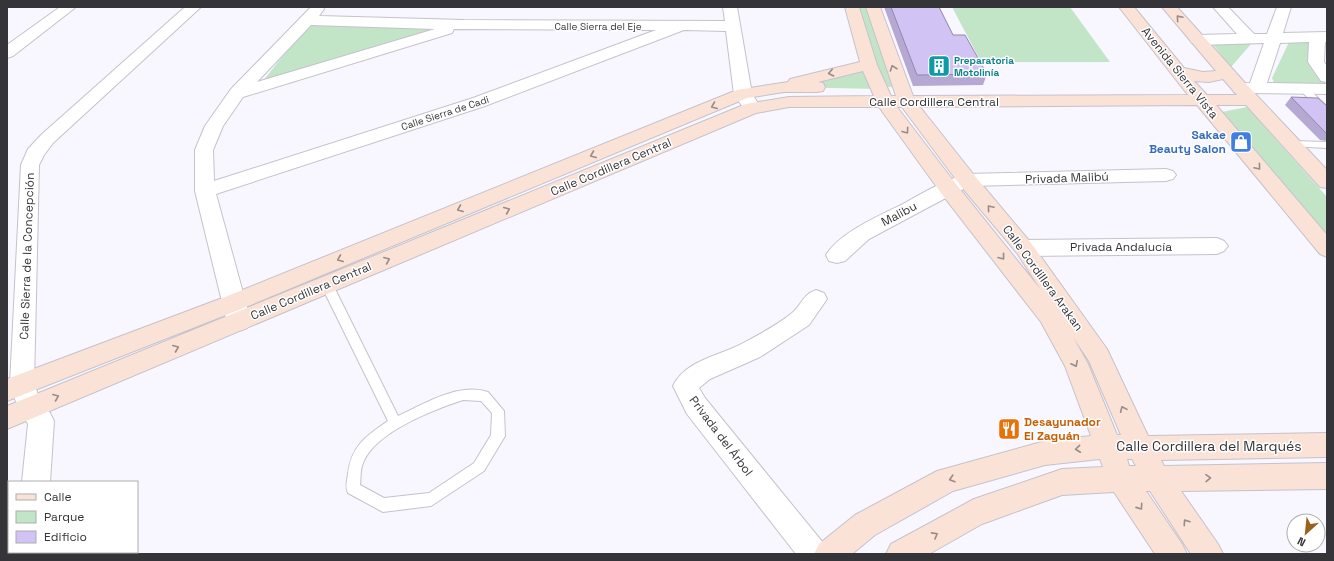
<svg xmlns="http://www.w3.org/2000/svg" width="1334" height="561" viewBox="0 0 1334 561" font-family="'Space Grotesk',sans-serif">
<rect width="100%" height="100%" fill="#f8f6ff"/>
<!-- green -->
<path fill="#c2e5c8" d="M855 7H869L894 87H880Z
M952 7H1070L1110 62H981Z
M308 25 434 29 262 82Z
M1290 40 1310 43C1309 65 1308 69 1325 83L1275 85 1272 78Z
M1211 42 1252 43 1231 67Z
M869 65 878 89 784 87Z
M1247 107 1327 197V234L1222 112Z"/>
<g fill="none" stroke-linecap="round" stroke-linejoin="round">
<!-- lane casing -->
<g stroke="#c5c2cc" stroke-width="2">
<path id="lane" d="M1304 86 1307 87 1327 107V115L1324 114 1301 91 1300 89Z
M1292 141 1327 142V148L1289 146 1287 144 1289 142Z
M327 281 331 282 333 285 398 416C424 404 459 382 488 392L504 411 505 436 484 471 431 506 383 512 348 493C345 486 347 481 348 474 351 446 366 436 388 421L321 285 323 282ZM463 400 481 401 492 413 491 435 474 463 429 493 384 498 360 485C361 478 360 469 363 463 375 432 433 410 463 400Z"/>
</g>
<!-- street casing -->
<g stroke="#c5c2cc" stroke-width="2">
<path id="street" d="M60 7H76L13 56 7 58V45Z
M185 7H201L53 143 44 155 39 165 34 384 41 402 50 413 54 421 50 482H22L28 424 18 408 10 384 21 165 28 149 41 135Z
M311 7H323L324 9 319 16 464 20 725 21 723 7H737L752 94 761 108 758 112 752 113 746 112 734 94 726 31 684 30 485 106 216 194 251 322 247 328 239 331 231 328 227 322 195 191V150L205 126 231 89ZM311 25 435 29 257 82ZM454 29 656 30 473 98 214 181 213 150 223 126 243 97 452 33Z
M1213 7H1228L1254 34H1267L1277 7H1291L1283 33 1327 32V42H1325L1324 62 1327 66V82L1321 81 1308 62 1309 42 1280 43 1267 83 1327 84V94L1240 93 1234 92 1232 88 1234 84 1250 83 1264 43 1198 45 1192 43 1190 40 1192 37 1198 35 1237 34Z
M1166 169 1173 171 1176 175 1173 179 1166 181 970 186 955 193 869 239 845 261 837 263 829 261 826 255C839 233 880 215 903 204 923 193 944 180 967 174Z
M1217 238 1224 241 1228 246 1224 251 1217 254 1024 256 1017 253 1013 248 1017 243 1024 240Z
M816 290 824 293 827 299 809 325 760 357 710 379 699 388 705 398 824 544 829 554H796L687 414 673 386C686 359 721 356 745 342 760 334 779 324 792 313 802 305 802 295 816 290Z
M15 552H45V554H15Z"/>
</g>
<!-- secondary casing -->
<g stroke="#c5c2cc" stroke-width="2">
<path id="secondary" d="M845 7H859L877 65 891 96H896L866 7H880L913 96 1188 95 1119 7H1134L1184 68 1203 72 1216 71 1162 7H1177L1246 84 1327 170V188L1320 187 1246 105H1216L1327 235V257L1320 254 1197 105 920 107 974 175 1031 243 1107 349 1148 436 1327 433V457L1161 460 1164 466 1327 463V489L1181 491 1218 544 1223 554H1191L1150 491H1146L1182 544 1187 554H1155L1114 492 1062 495 982 524 929 554H886L891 544 974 499 1062 469 1103 467 1100 459 1045 465 953 491 875 535 852 554H814L819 544 855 515 937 471 1045 441 1091 436 1065 366 1041 322 941 193 879 107H789L756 113 7 429V406L746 104 789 97 874 96 863 71 818 82 823 83 825 87 823 91 817 92H784L747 98 241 309 7 401V379L225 297 737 90 788 82 790 79 860 62ZM1223 79 1237 95H1207L1194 81 1209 82ZM897 107H902L960 185 1017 253 1041 290 955 183ZM1073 337 1089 361 1121 435H1117L1088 364ZM1127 459H1132L1136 466H1129Z"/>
</g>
<!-- lane -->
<use href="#lane" fill="#fff" fill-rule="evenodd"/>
<!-- street -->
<use href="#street" fill="#fff" fill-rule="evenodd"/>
<!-- secondary -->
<use href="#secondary" fill="#fae2d7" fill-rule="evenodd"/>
</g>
<!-- wall -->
<path fill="#b5a8d3" d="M884 7H939L953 35 987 74 983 85 913 86Z
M1291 97 1327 106V141L1320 140 1285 105Z"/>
<!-- building -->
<path fill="#d2c3f5" stroke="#9388ac" d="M891 7H939L953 35H965L987 74 917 75Z
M1291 97 1318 98 1327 106V133H1326Z"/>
<!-- one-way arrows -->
<defs><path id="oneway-chevron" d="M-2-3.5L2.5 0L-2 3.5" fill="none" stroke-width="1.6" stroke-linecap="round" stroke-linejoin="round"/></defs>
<g stroke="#988b88">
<use href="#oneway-chevron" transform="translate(1179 18) rotate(-131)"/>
<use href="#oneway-chevron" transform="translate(893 68) rotate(-109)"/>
<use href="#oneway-chevron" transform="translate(831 73) rotate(168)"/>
<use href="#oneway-chevron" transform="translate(714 106) rotate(158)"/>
<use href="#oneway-chevron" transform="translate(906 131) rotate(54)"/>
<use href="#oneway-chevron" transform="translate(593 155) rotate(158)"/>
<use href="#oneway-chevron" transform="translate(1258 167) rotate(50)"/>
<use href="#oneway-chevron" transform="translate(990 208) rotate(-130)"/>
<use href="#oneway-chevron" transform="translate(460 209) rotate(158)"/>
<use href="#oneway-chevron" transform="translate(507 210) rotate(-23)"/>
<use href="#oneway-chevron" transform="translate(1002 257) rotate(52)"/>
<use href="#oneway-chevron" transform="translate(340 259) rotate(157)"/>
<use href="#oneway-chevron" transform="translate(387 260) rotate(-23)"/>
<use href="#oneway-chevron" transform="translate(176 348) rotate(-22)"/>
<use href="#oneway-chevron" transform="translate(1075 364) rotate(64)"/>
<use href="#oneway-chevron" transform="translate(56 397) rotate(-22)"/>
<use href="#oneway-chevron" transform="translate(1123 409) rotate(-114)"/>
<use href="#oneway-chevron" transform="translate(1078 449) rotate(174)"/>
<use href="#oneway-chevron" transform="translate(1208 478) rotate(-1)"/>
<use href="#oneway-chevron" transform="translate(952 479) rotate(163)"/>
<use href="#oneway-chevron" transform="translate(1140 507) rotate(55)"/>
<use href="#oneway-chevron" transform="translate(1186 522) rotate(-124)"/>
<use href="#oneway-chevron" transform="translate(935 535) rotate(-29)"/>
</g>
<!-- icons -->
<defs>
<g id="building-square" transform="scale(1.15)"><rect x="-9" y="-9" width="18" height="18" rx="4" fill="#0f9aa8" stroke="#fff"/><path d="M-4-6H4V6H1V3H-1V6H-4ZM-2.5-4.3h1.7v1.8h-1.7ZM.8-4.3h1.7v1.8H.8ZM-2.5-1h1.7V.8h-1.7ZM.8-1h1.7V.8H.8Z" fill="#fff"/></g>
<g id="shop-square" transform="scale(1.15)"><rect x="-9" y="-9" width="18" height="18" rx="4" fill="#3f7fe0" stroke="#fff"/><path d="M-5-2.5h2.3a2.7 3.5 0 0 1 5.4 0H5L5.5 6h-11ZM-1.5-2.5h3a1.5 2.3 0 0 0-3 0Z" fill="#fff"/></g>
<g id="restaurant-square" transform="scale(1.15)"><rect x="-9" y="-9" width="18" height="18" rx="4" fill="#e8710a" stroke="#fff"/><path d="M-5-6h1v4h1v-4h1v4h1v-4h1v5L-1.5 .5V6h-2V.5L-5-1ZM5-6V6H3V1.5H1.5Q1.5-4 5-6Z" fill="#fff"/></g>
</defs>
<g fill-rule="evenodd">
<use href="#building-square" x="939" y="66"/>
<use href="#shop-square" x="1241" y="142"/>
<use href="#restaurant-square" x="1009" y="429"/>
</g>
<g text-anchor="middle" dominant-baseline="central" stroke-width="3" stroke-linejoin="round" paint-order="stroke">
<!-- far-street labels -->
<g font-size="10" fill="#353438" stroke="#fff">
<text x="598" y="26">Calle Sierra del Eje</text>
<text transform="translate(445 113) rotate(-18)">Calle Sierra de Cadi</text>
</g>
<!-- far-culture labels -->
<g font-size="10" font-weight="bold" fill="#0d838f" stroke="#fff" text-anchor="start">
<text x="954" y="60">Preparatoria<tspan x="954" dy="12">Motolinía</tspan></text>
</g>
<!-- street labels -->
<g font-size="12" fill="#353438" stroke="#fff">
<text transform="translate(1180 73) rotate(51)">Avenida Sierra Vista</text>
<text x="934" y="102">Calle Cordillera Central</text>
<text transform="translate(611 167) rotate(-23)">Calle Cordillera Central</text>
<text transform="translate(1067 178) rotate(-2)">Privada Malibú</text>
<text transform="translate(899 214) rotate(-28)">Malibu</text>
<text x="1121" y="247">Privada Andalucía</text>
<text transform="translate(27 256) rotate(-88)">Calle Sierra de la Concepción</text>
<text transform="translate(1043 278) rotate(54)">Calle Cordillera Arakan</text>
<text transform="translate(311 291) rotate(-23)">Calle Cordillera Central</text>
<text transform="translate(721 436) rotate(53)">Privada del Árbol</text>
</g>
<!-- shop labels -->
<g font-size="12" font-weight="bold" fill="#366cbe" stroke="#fff" text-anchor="end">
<text x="1226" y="135">Sakae<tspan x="1226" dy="14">Beauty Salon</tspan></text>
</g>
<!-- food labels -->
<g font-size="12" font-weight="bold" fill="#c56008" stroke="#fff" text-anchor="start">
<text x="1024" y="422">Desayunador<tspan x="1024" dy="14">El Zaguán</tspan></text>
</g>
<!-- near-street labels -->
<g font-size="14" fill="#353438" stroke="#fff">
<text x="1209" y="446">Calle Cordillera del Marqués</text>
</g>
</g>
<!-- border -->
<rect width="1334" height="561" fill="none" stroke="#353438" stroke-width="16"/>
<!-- legend -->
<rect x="8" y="481" width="130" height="72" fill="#ffffff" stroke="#aeaeaf"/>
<rect x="16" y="494" width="20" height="6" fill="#fae2d7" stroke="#aeaeaf"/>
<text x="44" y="501" font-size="12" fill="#353438">Calle</text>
<rect x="16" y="511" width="20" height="12" fill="#c2e5c8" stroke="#aeaeaf"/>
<text x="44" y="521" font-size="12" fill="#353438">Parque</text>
<rect x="16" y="531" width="20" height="12" fill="#d2c3f5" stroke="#aeaeaf"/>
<text x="44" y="541" font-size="12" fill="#353438">Edificio</text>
<!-- north arrow -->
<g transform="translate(1306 533) rotate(207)"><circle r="19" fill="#ffffff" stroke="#aeaeaf"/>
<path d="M0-3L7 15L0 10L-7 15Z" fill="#98631a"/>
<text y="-6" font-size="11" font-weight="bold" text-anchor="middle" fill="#353438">N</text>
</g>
</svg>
